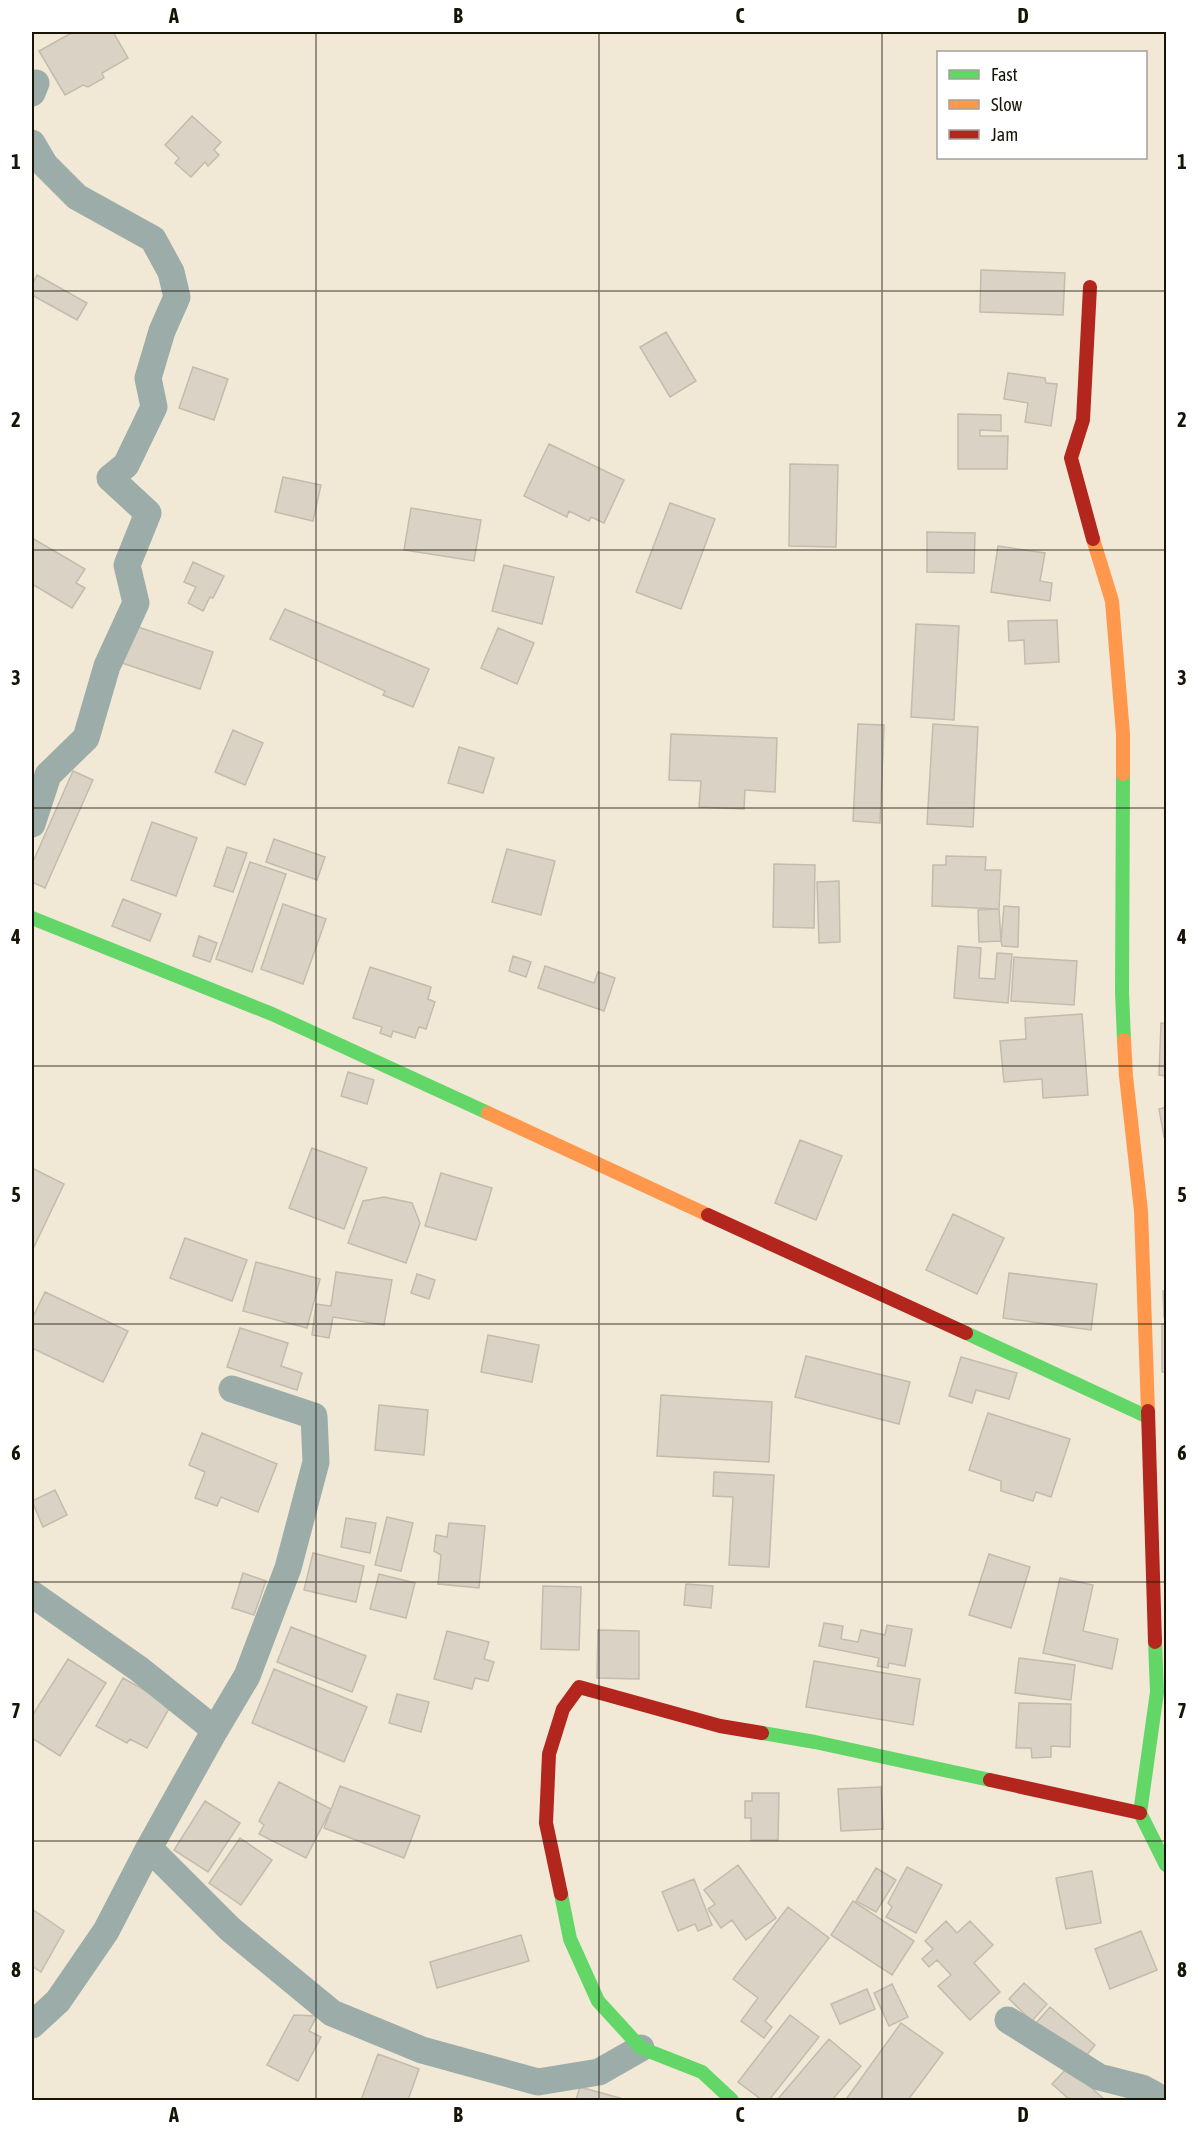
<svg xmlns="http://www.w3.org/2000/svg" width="1198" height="2132" viewBox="0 0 1198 2132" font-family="'Asap Condensed',sans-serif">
<rect width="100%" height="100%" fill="#f1e9d6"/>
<!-- building -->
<path fill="#dad2c4" stroke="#c3bbad" stroke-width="1.5" d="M73 32H113L128 58 102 73 104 78 88 87 83 85 65 95 39 51Z
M192 116 221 142 214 150 219 155 208 166 205 162 191 177 175 163 179 158 165 145Z
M981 270 1065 273 1063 315 980 312Z
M37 275 87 303 77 320 32 295V285Z
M666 332 696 381 670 397 640 347Z
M193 367 228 379 214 420 179 408Z
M1008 373 1045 378 1046 383 1057 384 1051 426 1025 422 1028 403 1004 399Z
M958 414 1001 415V431L980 430V436H1008L1007 469H958Z
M549 444 624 480 604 523 591 517 589 521 569 511 567 517 524 496Z
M790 464 838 465 836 547 789 546Z
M283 477 321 485 313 521 275 512Z
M670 503 715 519 681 609 636 592Z
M411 508 481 520 474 561 404 550Z
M927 532 975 533 974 573 927 572Z
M32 538 85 569 76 583 85 588 72 608 32 584Z
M998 546 1045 553 1040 581 1052 583 1050 601 991 592Z
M193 562 224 576 213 598 210 597 203 611 188 603 196 587 184 582Z
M504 565 554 577 542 624 492 611Z
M285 609 429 669 413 707 383 695 385 691 270 639Z
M1057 620 1059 662 1025 664 1024 640 1009 641 1008 621Z
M916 624 959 626 954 720 911 717Z
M132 625 213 652 200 689 119 662Z
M498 628 534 643 517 684 481 668Z
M858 724 884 725 880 823 853 821Z
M933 724 978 727 973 827 927 824Z
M233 730 263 743 245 785 215 772Z
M671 734 777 738 775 792 745 790 744 809 699 807 701 781 669 780Z
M459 747 494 758 483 793 448 783Z
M73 771 93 780 45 888 32 882V864Z
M152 822 197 838 176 896 131 880Z
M274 839 325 857 317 880 266 862Z
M227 847 247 853 233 892 214 886Z
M507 849 555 861 541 915 492 902Z
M946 856 986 857 985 870H1001L999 909 932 906 933 865H946Z
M250 862 286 874 252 972 216 959Z
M774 864 815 865 814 928 773 927Z
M839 881 840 942 819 943 817 882Z
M123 899 161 914 150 941 112 926Z
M283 904 326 919 303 984 261 969Z
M1004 906 1019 907 1018 947 1002 946 1001 941Z
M999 909 1001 941 979 942 978 910Z
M199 936 217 943 210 962 193 956Z
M958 946 981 948 979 978 995 979 997 953 1012 954 1008 1003 954 998Z
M513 956 531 962 526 977 509 971Z
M1014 957 1077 961 1074 1005 1011 1001Z
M545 966 594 983 598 972 615 978 604 1011 538 988Z
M370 967 431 987 428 999 435 1002 426 1029 419 1027 415 1038 393 1031 391 1037 380 1033 382 1027 353 1018Z
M1082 1014 1088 1095 1043 1098 1042 1079 1004 1082 1000 1041 1026 1039 1025 1018Z
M1161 1023 1166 1024V1076L1159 1075Z
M348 1072 374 1080 367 1104 341 1096Z
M1166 1107V1136L1164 1137 1159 1109Z
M800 1140 842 1156 816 1220 775 1203Z
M312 1148 367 1168 344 1229 289 1208Z
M32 1168 64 1184 32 1251Z
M441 1173 492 1188 476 1240 425 1226Z
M384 1197 412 1203 420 1223 406 1263 348 1243 363 1201Z
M953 1214 1004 1238 977 1294 926 1270Z
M185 1238 247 1260 232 1301 170 1278Z
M256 1262 320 1279 307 1328 243 1311Z
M336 1272 392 1280 384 1325 333 1317 329 1338 312 1335 316 1304 331 1306Z
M1009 1273 1097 1284 1091 1330 1003 1318Z
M417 1274 435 1280 429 1299 411 1293Z
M1163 1291H1166V1317H1164Z
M45 1292 128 1331 103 1382 32 1348V1319Z
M1162 1324H1166V1372H1162Z
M240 1328 288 1343 281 1366 302 1373 297 1390 227 1367Z
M488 1335 539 1345 532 1382 481 1372Z
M806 1356 910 1382 899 1424 795 1397Z
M961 1357 1017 1373 1009 1399 976 1390 972 1403 949 1396Z
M661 1395 772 1402 769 1462 657 1456Z
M379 1405 428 1410 424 1455 375 1450Z
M988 1413 1070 1439 1051 1497 1036 1492 1033 1501 1001 1491V1481L969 1470Z
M202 1433 277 1464 258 1512 221 1497 217 1506 195 1498 205 1472 189 1465Z
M714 1472 774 1475 769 1567 729 1565 733 1497 713 1496Z
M55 1490 67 1515 43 1527 32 1501Z
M387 1517 413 1523 401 1571 375 1565Z
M346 1518 376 1523 370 1553 341 1547Z
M449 1523 485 1526 479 1588 438 1584 441 1555 434 1551 436 1535 447 1537Z
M313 1553 364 1566 356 1602 304 1590Z
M989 1554 1030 1567 1011 1628 969 1615Z
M243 1573 266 1581 254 1615 232 1608Z
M379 1574 415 1583 406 1618 370 1609Z
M1060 1578 1093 1585 1083 1631 1118 1639 1112 1669 1043 1653Z
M686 1584 713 1586 711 1608 684 1605Z
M543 1586 581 1587 579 1650 541 1649Z
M824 1623 843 1626 841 1639 858 1642 861 1630 885 1635 887 1625 912 1629 905 1666 889 1663 888 1668 877 1666 879 1658 819 1646Z
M291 1627 366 1656 352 1692 277 1662Z
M598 1630 639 1631V1679L597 1678Z
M447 1631 489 1642 484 1659 494 1662 488 1681 475 1678 472 1689 434 1679Z
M1019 1658 1075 1665 1071 1700 1015 1693Z
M68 1659 106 1683 60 1756 32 1738V1716Z
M814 1661 920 1679 913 1725 806 1707Z
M274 1669 367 1707 344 1762 252 1723Z
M123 1678 171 1705 147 1748 130 1739 127 1743 96 1726Z
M397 1694 429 1702 421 1732 389 1723Z
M1019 1703 1071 1704 1070 1747 1051 1746V1757L1032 1758 1031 1748H1016Z
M279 1782 331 1809 306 1858 259 1834 264 1825 259 1821Z
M340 1786 420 1816 404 1858 324 1828Z
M881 1787 883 1829 841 1831 838 1789Z
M752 1793H779L778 1840H751V1818H745V1801H752Z
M205 1801 240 1823 208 1872 174 1850Z
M240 1838 272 1860 241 1905 209 1883Z
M738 1865 776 1918 746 1940 732 1920 721 1928 708 1909 715 1904 704 1890Z
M907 1867 942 1885 916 1933 886 1917 892 1907 888 1903Z
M876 1868 896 1880 876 1912 856 1901Z
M1092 1871 1101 1923 1066 1929 1056 1878Z
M694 1879 712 1925 698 1931 695 1924 678 1931 662 1892Z
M853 1901 914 1941 892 1975 831 1935Z
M788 1907 829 1938 765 2021 772 2027 764 2038 741 2021 758 1998 733 1979Z
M32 1909 64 1931 41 1972 32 1966Z
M946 1921 957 1933 970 1921 993 1945 974 1963 1000 1992 970 2020 938 1986 951 1975 937 1960 929 1967 922 1959 933 1949 925 1941Z
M1141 1931 1157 1970 1110 1989 1095 1949Z
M521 1935 529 1961 437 1988 430 1962Z
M1024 1983 1047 2004 1032 2021 1009 1999Z
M892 1984 908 2017 889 2026 874 1993Z
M867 1989 875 2009 840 2024 831 2004Z
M1050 2007 1095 2045 1081 2062 1036 2023Z
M294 2015 317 2016 309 2031 321 2037 298 2081 267 2065Z
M790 2015 819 2037 769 2100H762L738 2082Z
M901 2023 943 2053 908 2100H851L847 2098Z
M829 2039 861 2066 832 2100H777Z
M378 2054 419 2069 408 2100H361Z
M1068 2067 1105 2100H1070L1052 2084Z
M580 2087 627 2100H576Z"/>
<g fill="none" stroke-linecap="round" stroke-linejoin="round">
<!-- street -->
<path stroke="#9baca9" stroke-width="27" d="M32 93 36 83
M32 143 45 165 77 197 153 239 171 272 177 297 162 331 148 378 154 407 126 465 110 478 148 513 127 565 136 603 107 666 86 738 48 775 32 824
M32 1594 139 1669 215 1730 149 1848 230 1929 332 2013 422 2050 538 2082 599 2072 641 2048
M215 1730 247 1676 288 1568 316 1462 314 1416 232 1389
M1008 2020 1099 2077 1142 2088 1155 2095 1158 2100
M32 2025 58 2001 106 1931 149 1848"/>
<!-- fast -->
<path stroke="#63d668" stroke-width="14" d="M1123 774 1122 992 1124 1040
M32 918 272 1014 488 1113
M966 1333 1148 1417
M1155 1642 1157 1692 1140 1813 1166 1865
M762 1733 815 1742 990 1780
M561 1894 570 1939 598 2001 641 2048 702 2072 732 2100"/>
<!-- slow -->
<path stroke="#ff974d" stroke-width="14" d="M1093 539 1112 601 1123 734V774
M1124 1040 1126 1076 1141 1211 1148 1411
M488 1113 708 1215"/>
<!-- jam -->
<path stroke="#b3261e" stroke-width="14" d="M1090 287 1083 420 1071 458 1093 539
M708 1215 966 1333
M1148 1411 1155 1642
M990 1780 1140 1813
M561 1894 546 1823 549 1754 563 1709 579 1687 720 1726 762 1733"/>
</g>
<!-- grid -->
<path fill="none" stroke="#181307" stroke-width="1.5" stroke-opacity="0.55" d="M316 32V2100M599 32V2100M882 32V2100M32 291H1166M32 550H1166M32 808H1166M32 1066H1166M32 1324H1166M32 1582H1166M32 1841H1166"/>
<!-- border -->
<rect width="1198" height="2132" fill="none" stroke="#ffffff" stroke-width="66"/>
<!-- legend -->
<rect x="937" y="51" width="210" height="108" fill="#ffffff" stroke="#a3a19c" stroke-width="1.5"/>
<rect x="949" y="70" width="30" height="9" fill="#63d668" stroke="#a3a19c" stroke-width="1.5"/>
<text x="991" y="81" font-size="18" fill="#181307">Fast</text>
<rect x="949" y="100" width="30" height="9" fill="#ff974d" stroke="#a3a19c" stroke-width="1.5"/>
<text x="991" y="111" font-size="18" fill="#181307">Slow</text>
<rect x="949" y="130" width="30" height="9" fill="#b3261e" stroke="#a3a19c" stroke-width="1.5"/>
<text x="991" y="141" font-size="18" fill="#181307">Jam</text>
<rect x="33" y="33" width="1132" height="2066" fill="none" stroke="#181307" stroke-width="2"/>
<g font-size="20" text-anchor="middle" font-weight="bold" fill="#181307">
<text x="174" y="23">A</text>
<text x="458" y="23">B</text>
<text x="740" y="23">C</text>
<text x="1023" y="23">D</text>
<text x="16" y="169">1</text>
<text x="1182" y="169">1</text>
<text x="16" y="427">2</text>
<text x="1182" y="427">2</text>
<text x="16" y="685">3</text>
<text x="1182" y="685">3</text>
<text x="16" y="944">4</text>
<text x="1182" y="944">4</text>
<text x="16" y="1202">5</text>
<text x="1182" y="1202">5</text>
<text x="16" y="1460">6</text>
<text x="1182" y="1460">6</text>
<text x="16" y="1718">7</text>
<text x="1182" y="1718">7</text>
<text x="16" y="1977">8</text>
<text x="1182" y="1977">8</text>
<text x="174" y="2122">A</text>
<text x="458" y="2122">B</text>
<text x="740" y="2122">C</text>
<text x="1023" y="2122">D</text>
</g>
</svg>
